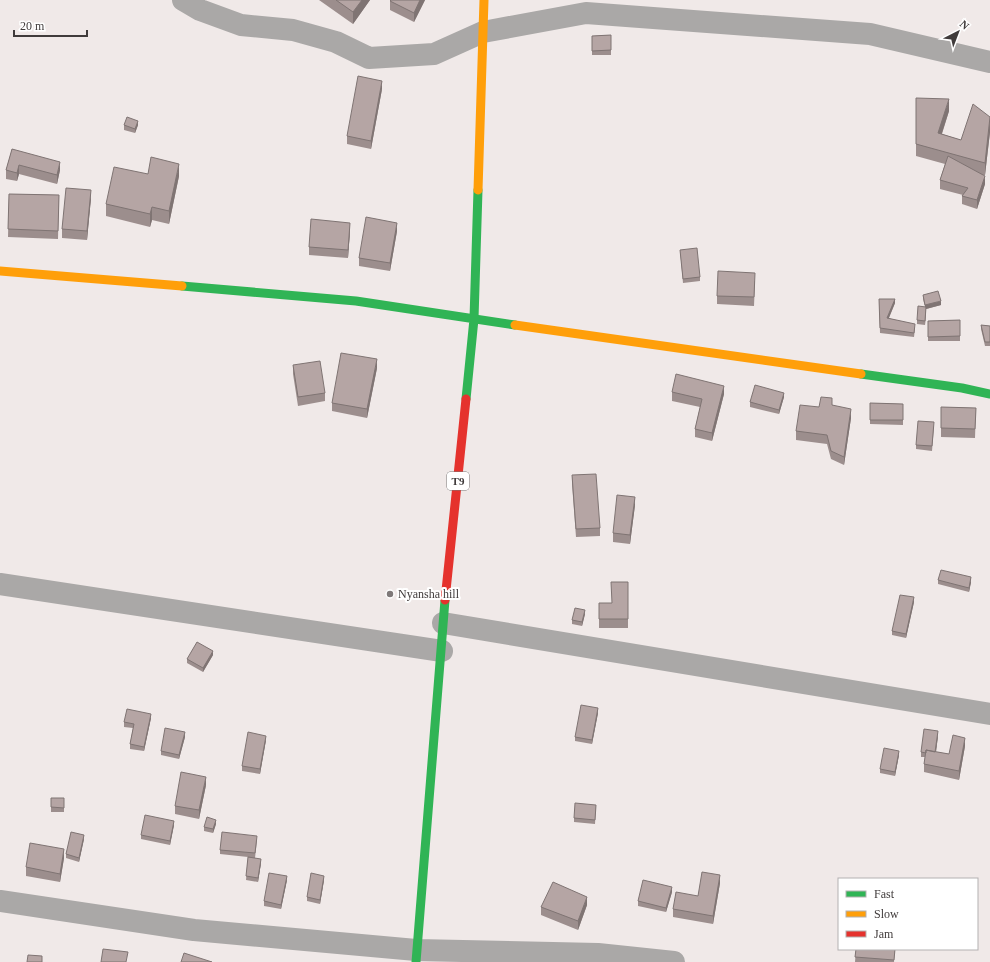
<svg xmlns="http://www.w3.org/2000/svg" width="990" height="962" viewBox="0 0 990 962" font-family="'Times New Roman',serif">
<rect width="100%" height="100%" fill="#f0e9e8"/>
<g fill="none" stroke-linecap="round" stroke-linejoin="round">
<!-- street -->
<path stroke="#aaa8a7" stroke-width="22" d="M183 0 200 10 241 25 293 30 336 42 369 58 434 54 483 32 586 13 870 34 990 62
M0 584 442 651
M443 623 990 714
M0 901 194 930 416 950 598 954 674 962"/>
<!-- fast -->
<path stroke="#30b455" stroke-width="9" d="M182 286 356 301 515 325
M861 374 962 388 990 394
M466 399 474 319 478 190
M416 962 445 600"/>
<!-- slow -->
<path stroke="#ff9f0a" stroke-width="9" d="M478 190 484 0
M0 271 182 286
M515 325 861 374"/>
<!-- jam -->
<path stroke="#e5322d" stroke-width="9" d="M445 600 466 399"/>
</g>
<!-- wall -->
<path fill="#9c8e8d" d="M319 0H370L353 24Z
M391 0H425L414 22 390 10V1Z
M611 35V55H592V36Z
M382 89 371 149 347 144V136Z
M916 98 949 111 942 134 961 140 990 117V132L985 175H983L985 184 977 209 962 204V196L963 195 940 189V180L945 164 916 156Z
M124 125H138L135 133 124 130Z
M12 149 60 170 57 184 19 174 17 181 6 179V170Z
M148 174 179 176 169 224 152 220 150 227 106 216V204Z
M9 194 59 195 58 239 8 237Z
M91 198 87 240 62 238V229Z
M350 231 348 258 309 255V247Z
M397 231 390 271 359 266V258Z
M680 250 700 277V281L683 283Z
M755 281 754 306 717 304V296Z
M923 295 941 305 926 309 925 325 917 324V320L925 307 923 299Z
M879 299 895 303 889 318 915 328 914 337 880 333Z
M960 320V341H928V321Z
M981 325 990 326V346H985L981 329Z
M293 365 325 393V401L298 406 293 374Z
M377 368 367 418 332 411V403Z
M672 392 724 394 712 441 695 437V429L700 407 672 401Z
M784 397 779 414 750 407V402Z
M870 403 903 404V425L870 424Z
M832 405 851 418 844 465 831 459 827 444 796 440V431L819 407Z
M941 407 976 408 975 438 941 437Z
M934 426 932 451 916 449V445Z
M572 475 600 528V536L576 537 572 484Z
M635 505 630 544 613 542V533Z
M938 580 971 582 969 592 938 584Z
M628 582V628H599V603H612Z
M914 602 906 638 892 635V631Z
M585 614 582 626 572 624V620Z
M213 655 203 672 187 663V659Z
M598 713 592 744 575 741V737Z
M151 718 144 751 130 749V744L133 728 124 727V722Z
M938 736 936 752 949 754 965 746 959 780 924 772V764L925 757H921V752Z
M185 737 179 759 161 755V751Z
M266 740 260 774 242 771V766Z
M899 755 895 776 880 773V769Z
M206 785 199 819 175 814V806Z
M51 798H64V812H51Z
M596 805 595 824 574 822V818Z
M216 824 213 833 204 831V827Z
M174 825 170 845 141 839V835Z
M84 839 79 862 66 858V854Z
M257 840 255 858 261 863 258 882 246 880 248 857 220 854V850Z
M64 858 60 882 26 876V867Z
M287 880 281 909 264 906V901Z
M324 880 320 904 307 901V897Z
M720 883 713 924 673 917V909L698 896Z
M672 892 666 912 638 906V901Z
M587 905 578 930 541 915V907Z
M856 949H895L894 962H855Z"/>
<!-- shaded-wall -->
<path fill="#7f7473" d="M362 0H370L353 24V12Z
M420 0H425L414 22V13Z
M382 81V89L371 149V141Z
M949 99V111L938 145V133Z
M990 120V132L985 175V163Z
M138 121V125L135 133V129Z
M60 162V170L57 184V175Z
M179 164V176L169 224V211Z
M19 165V174L17 181V173Z
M985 176V184L977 209V200Z
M91 190V198L87 240V231Z
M152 207V220L150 227V214Z
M350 223V231L348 258V250Z
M397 223V231L390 271V263Z
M895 299V303L887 322V318Z
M941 301V305L926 309 925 325V305Z
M377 359V368L367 418V409Z
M724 386V394L712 441V433Z
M784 393V397L779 414V410Z
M851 409V418L844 465V457Z
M635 497V505L630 544V535Z
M971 577V582L969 592V588Z
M914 597V602L906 638V634Z
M585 610V614L582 626V622Z
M213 651V655L203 672V668Z
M598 708V713L592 744V740Z
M151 714V718L144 751V747Z
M938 731V736L935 759V754Z
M185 732V737L179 759V755Z
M266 736V740L260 774V769Z
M965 738V746L959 780V771Z
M899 751V755L895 776V772Z
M206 777V785L199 819V810Z
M216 820V824L213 833V829Z
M174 821V825L170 845V841Z
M84 835V839L79 862V858Z
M64 849V858L60 882V874Z
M261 859V863L258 882V878Z
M720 875V883L713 924V916Z
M287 876V880L281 909V905Z
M324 876V880L320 904V900Z
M672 887V892L666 912V908Z
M587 897V905L578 930V921Z"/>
<!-- building -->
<path fill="#b5a5a4" stroke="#7f7473" d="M336 0H362L353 12Z
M391 0H420L414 13 390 1Z
M611 35V50L592 51V36Z
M358 76 382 81 371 141 347 136Z
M916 98 949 99 938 133 961 140 973 104 990 117 985 163 916 144Z
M127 117 138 121 135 129 124 125Z
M12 149 60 162 57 175 19 165 17 173 6 170Z
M948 156 985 176 977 200 962 196 968 188 940 180Z
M151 157 179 164 169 211 152 207 150 214 106 204 114 167 148 174Z
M66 188 91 190 87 231 62 229Z
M9 194 59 195 58 231 8 229Z
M366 217 397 223 390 263 359 258Z
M311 219 350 223 348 250 309 247Z
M697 248 700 277 683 279 680 250Z
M718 271 755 273 754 297 717 296Z
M938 291 941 301 925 305 923 295Z
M879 299H895L887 318 915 324 914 333 880 328Z
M918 306 926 307 925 321 917 320Z
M960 320V336L928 337V321Z
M981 325 990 326V342H985Z
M341 353 377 359 367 409 332 403Z
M320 361 325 393 298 397 293 365Z
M676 374 724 386 712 433 695 429 702 399 672 392Z
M755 385 784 393 779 410 750 402Z
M821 397 832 398V405L851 409 844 457 831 451 827 435 796 431 800 405 819 407Z
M870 403 903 404V420H870Z
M941 407 976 408 975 429 941 428Z
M918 421 934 422 932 446 916 445Z
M596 474 600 528 576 529 572 475Z
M617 495 635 497 630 535 613 533Z
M941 570 971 577 969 588 938 580Z
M611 582H628V619H599V603H612Z
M900 595 914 597 906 634 892 631Z
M575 608 585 610 582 622 572 620Z
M197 642 213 651 203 668 187 659Z
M581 705 598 708 592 740 575 737Z
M127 709 151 714 144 747 130 744 134 724 124 722Z
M165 728 185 732 179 755 161 751Z
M924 729 938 731 935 752 926 750V753L921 752Z
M248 732 266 736 260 769 242 766Z
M953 735 965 738 959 771 924 764 926 750 949 754Z
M884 748 899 751 895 772 880 769Z
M181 772 206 777 199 810 175 806Z
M51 798H64V808L51 807Z
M575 803 596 805 595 820 574 818Z
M145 815 174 821 170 841 141 835Z
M207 817 216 820 213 829 204 827Z
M71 832 84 835 79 858 66 854Z
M222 832 257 836 255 853 220 850Z
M30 843 64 849 60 874 26 867Z
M248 857 261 859 258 878 246 876Z
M702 872 720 875 713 916 673 909 676 892 698 896Z
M269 873 287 876 281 905 264 901Z
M311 873 324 876 320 900 307 897Z
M643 880 672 887 666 908 638 901Z
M553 882 587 897 578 921 541 907Z
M103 949 128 952 126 962H101Z
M856 949H895L894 960 855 957Z
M184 953 212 962H181Z
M28 955 42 956V962H27Z"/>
<!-- markers -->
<circle fill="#7e7878" stroke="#fff" stroke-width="1.5" cx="390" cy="594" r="4"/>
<g text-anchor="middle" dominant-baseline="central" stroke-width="4" stroke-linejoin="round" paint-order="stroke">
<!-- shield labels -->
<rect fill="#fff" stroke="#797676" stroke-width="1" x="447" y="472" width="22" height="18" rx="3"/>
<g font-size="11" font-weight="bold" fill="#403b3b">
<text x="458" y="481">T9</text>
</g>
<!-- poi labels -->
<g font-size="12" fill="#403b3b" stroke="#fff" text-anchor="start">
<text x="398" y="594">Nyansha hill</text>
</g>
</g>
<!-- legend -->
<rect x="838" y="878" width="140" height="72" fill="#ffffff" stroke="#b3b1b1"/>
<rect x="846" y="891" width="20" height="6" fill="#30b455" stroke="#b3b1b1"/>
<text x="874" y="898" font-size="12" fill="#403b3b">Fast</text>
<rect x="846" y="911" width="20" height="6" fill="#ff9f0a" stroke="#b3b1b1"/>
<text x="874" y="918" font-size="12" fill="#403b3b">Slow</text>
<rect x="846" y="931" width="20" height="6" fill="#e5322d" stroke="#b3b1b1"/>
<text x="874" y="938" font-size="12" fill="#403b3b">Jam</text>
<!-- north arrow -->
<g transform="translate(958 32) rotate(42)" stroke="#ffffff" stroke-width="3" paint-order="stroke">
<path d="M0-3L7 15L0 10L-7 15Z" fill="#403b3b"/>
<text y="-6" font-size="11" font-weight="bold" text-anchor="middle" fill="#403b3b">N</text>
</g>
<!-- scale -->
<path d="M14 30v6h73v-6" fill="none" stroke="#403b3b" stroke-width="2"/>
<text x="20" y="30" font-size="12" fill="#403b3b" stroke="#ffffff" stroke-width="3" paint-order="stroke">20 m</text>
</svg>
